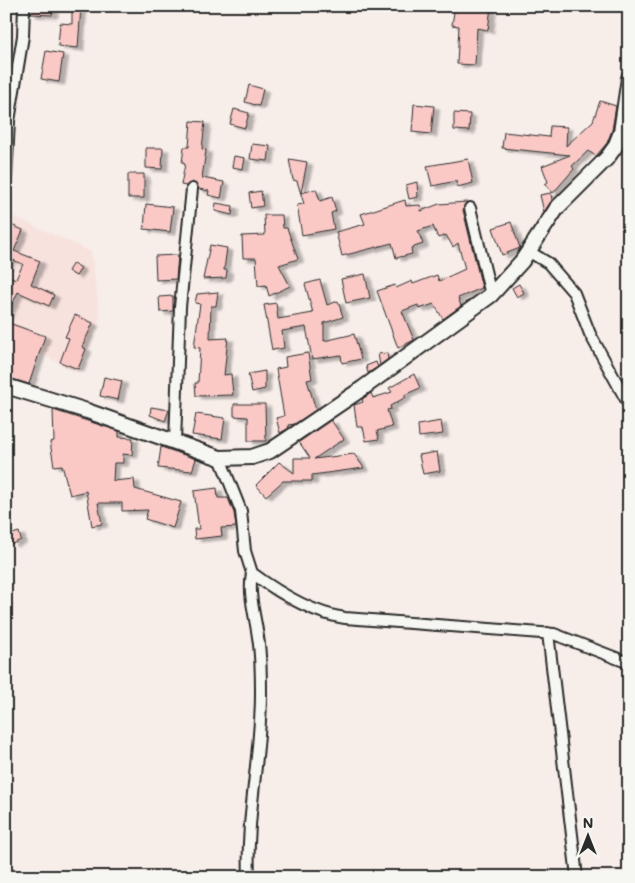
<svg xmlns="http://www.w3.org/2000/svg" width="635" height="883" viewBox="0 0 635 883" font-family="Mali,sans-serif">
<defs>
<filter id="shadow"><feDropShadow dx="5.5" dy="3" stdDeviation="1" flood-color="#0004"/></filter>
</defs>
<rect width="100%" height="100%" fill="#f7ede9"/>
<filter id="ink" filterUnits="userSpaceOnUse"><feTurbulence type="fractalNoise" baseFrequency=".02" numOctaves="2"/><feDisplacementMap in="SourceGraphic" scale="10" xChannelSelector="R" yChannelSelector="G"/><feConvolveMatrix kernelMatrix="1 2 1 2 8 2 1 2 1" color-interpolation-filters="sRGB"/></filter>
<g filter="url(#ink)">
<!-- built -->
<path fill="#f8e2de" d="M6 213 91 252 100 317 78 373 29 347 6 339Z"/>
<!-- building -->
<path fill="#fac9c6" stroke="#2b2b2b" filter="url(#shadow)" d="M31 6H53L52 15 31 14Z
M72 6H81L78 48 58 46 60 23 72 24Z
M455 6 491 7 488 30 477 28 475 65 457 64 459 26 452 25Z
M46 51 63 54 59 82 41 79Z
M249 85 263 89 259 106 245 102Z
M600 101 616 106 612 130 607 143 596 156 588 151 572 166 574 169 553 193 545 184 548 182 542 166 570 155 502 148 504 132 549 137 550 126 567 127 566 146 593 121Z
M414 104 434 106 431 134 412 132Z
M234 109 249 113 245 128 230 124Z
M454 113 470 114 469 131 454 130Z
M191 121 205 122 202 149 206 150 202 178 224 182 221 198 208 195 209 191 199 189 193 182 186 186 181 185 185 164 182 163 184 147H189Z
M252 144 270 146 268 161 250 159Z
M146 148H163L162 169 146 168Z
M234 156 245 158 243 169 232 167Z
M289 159 307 162 301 193 316 189 320 201 332 197 336 211 331 213 334 229 302 235 297 205 304 204 297 181 293 180Z
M468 159 473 183 457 187 456 181 432 186 427 166Z
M128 174H144V198H128Z
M417 182 418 197 409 199 406 185Z
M261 191 263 206 251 208 249 193Z
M551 193 552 200 544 212 540 195Z
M405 200 406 206 420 205 421 211 439 204 467 202 463 210 482 288 458 298 461 306 443 319 434 304 419 309 418 305 402 311 414 340 398 348 377 291 395 285 396 288 412 281 413 284 437 275 439 281 465 269 458 243 453 247 446 235 438 238 433 226 418 231 423 244 411 248 412 254 396 258 392 243 342 256 336 232 365 224 361 214Z
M216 203 233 206 232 215 215 211Z
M146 204 173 207 170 232 144 229Z
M264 215H282L283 228H287L298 259 279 265 290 286 269 296 266 285 258 286 256 258H243L242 236 265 235Z
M511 222 520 248 502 255 493 228Z
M6 223 23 230 14 251 40 261 31 284 54 295 49 306 18 292 6 317V275L16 279 23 264 10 259 6 268Z
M210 245 227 248 224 270H227L226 278 203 279Z
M178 255 176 279 156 280 155 256Z
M73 263 81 268 76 276 68 271Z
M365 274 370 298 346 303 341 279Z
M320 280 327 305 338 301 343 317 324 323V341L354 334 361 359 342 363 341 355 312 359 306 327 282 331 284 348 272 350 264 305 276 303 278 319 313 313 305 284Z
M519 284 524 293 517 297 512 288Z
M218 292 216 306H211L210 339 228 338 224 375 231 374 233 395 196 396 195 383H198L200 348 194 347 200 304 195 303 197 294Z
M173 296V311L160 312 159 297Z
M75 315 93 323 82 347 86 349 78 369 60 362 69 338 65 337Z
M6 322 45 336 29 384 6 377Z
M308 353 312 379 307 380 316 410 295 424 288 425 289 428 280 433 276 418 284 416 276 369 286 367 285 357Z
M387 353 388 359 380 365 378 354Z
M376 362 378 367 368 373 366 366Z
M265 371V389L252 392 248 374Z
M414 374 420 388 404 395 406 397 390 406 391 409 387 410 392 427 377 431 379 439 366 441 363 427H357L354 405 363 402 362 399 371 393 373 398 392 392 389 388Z
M104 377 122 381 118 400 100 396Z
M234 404H265L266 441H248V417L234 416Z
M151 407 169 410 165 421 150 415Z
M53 410 119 431V437L133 438 132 455 123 454V463H114L113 481 134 479 135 489 181 502 173 528 145 519 148 510 122 511V503H98L102 524 92 526 86 491 70 495 62 465 54 466 50 442 54 441Z
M196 414 225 418 222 439 192 435Z
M331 420 344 439 314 459 354 454 364 468 312 475V481H283L266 496 256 485 279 462 294 473V458H310L299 442Z
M441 421 443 434 419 437 418 425Z
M161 447 196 459 192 471 158 468Z
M437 452 440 471 423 474 419 455Z
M217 488 218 498H228L234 513 236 527 221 528 222 536 195 539 194 529H199L194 491Z
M19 532 21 540 12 544 9 535Z"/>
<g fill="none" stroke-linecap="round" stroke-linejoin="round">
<!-- street casing -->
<g stroke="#2b2b2b" stroke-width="14">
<path id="street" d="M6 180 9 121 23 36 24 6
M470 208 491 295
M528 251 548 263 574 293 590 334 629 405
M175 442 180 307 192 189
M220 458 241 511 245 551 252 573C279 593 311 613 345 618L554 634 629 663
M548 633 577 877
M249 877C246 816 261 755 261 694 261 675 261 655 258 637 255 615 248 594 252 573"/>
</g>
<!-- secondary casing -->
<g stroke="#2b2b2b" stroke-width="18">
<path id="secondary" d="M6 386 87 411 220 458 252 457 270 451 363 388 491 295 522 261 557 208 607 158 615 147 621 132 629 78"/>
</g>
<!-- street -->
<use href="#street" stroke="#f6f6f2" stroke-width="10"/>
<!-- secondary -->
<use href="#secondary" stroke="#f6f6f2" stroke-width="14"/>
</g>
</g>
<!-- margin -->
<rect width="635" height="883" fill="none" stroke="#f6f6f2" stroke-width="25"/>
<rect x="12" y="12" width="610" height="858" fill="none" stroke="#2b2b2b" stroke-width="2" filter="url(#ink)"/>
<!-- north arrow -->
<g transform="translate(588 836)" stroke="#f6f6f2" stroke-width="4" paint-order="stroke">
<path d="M0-4L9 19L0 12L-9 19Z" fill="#2b2b2b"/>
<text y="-8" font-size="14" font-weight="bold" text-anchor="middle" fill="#2b2b2b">N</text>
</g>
</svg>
